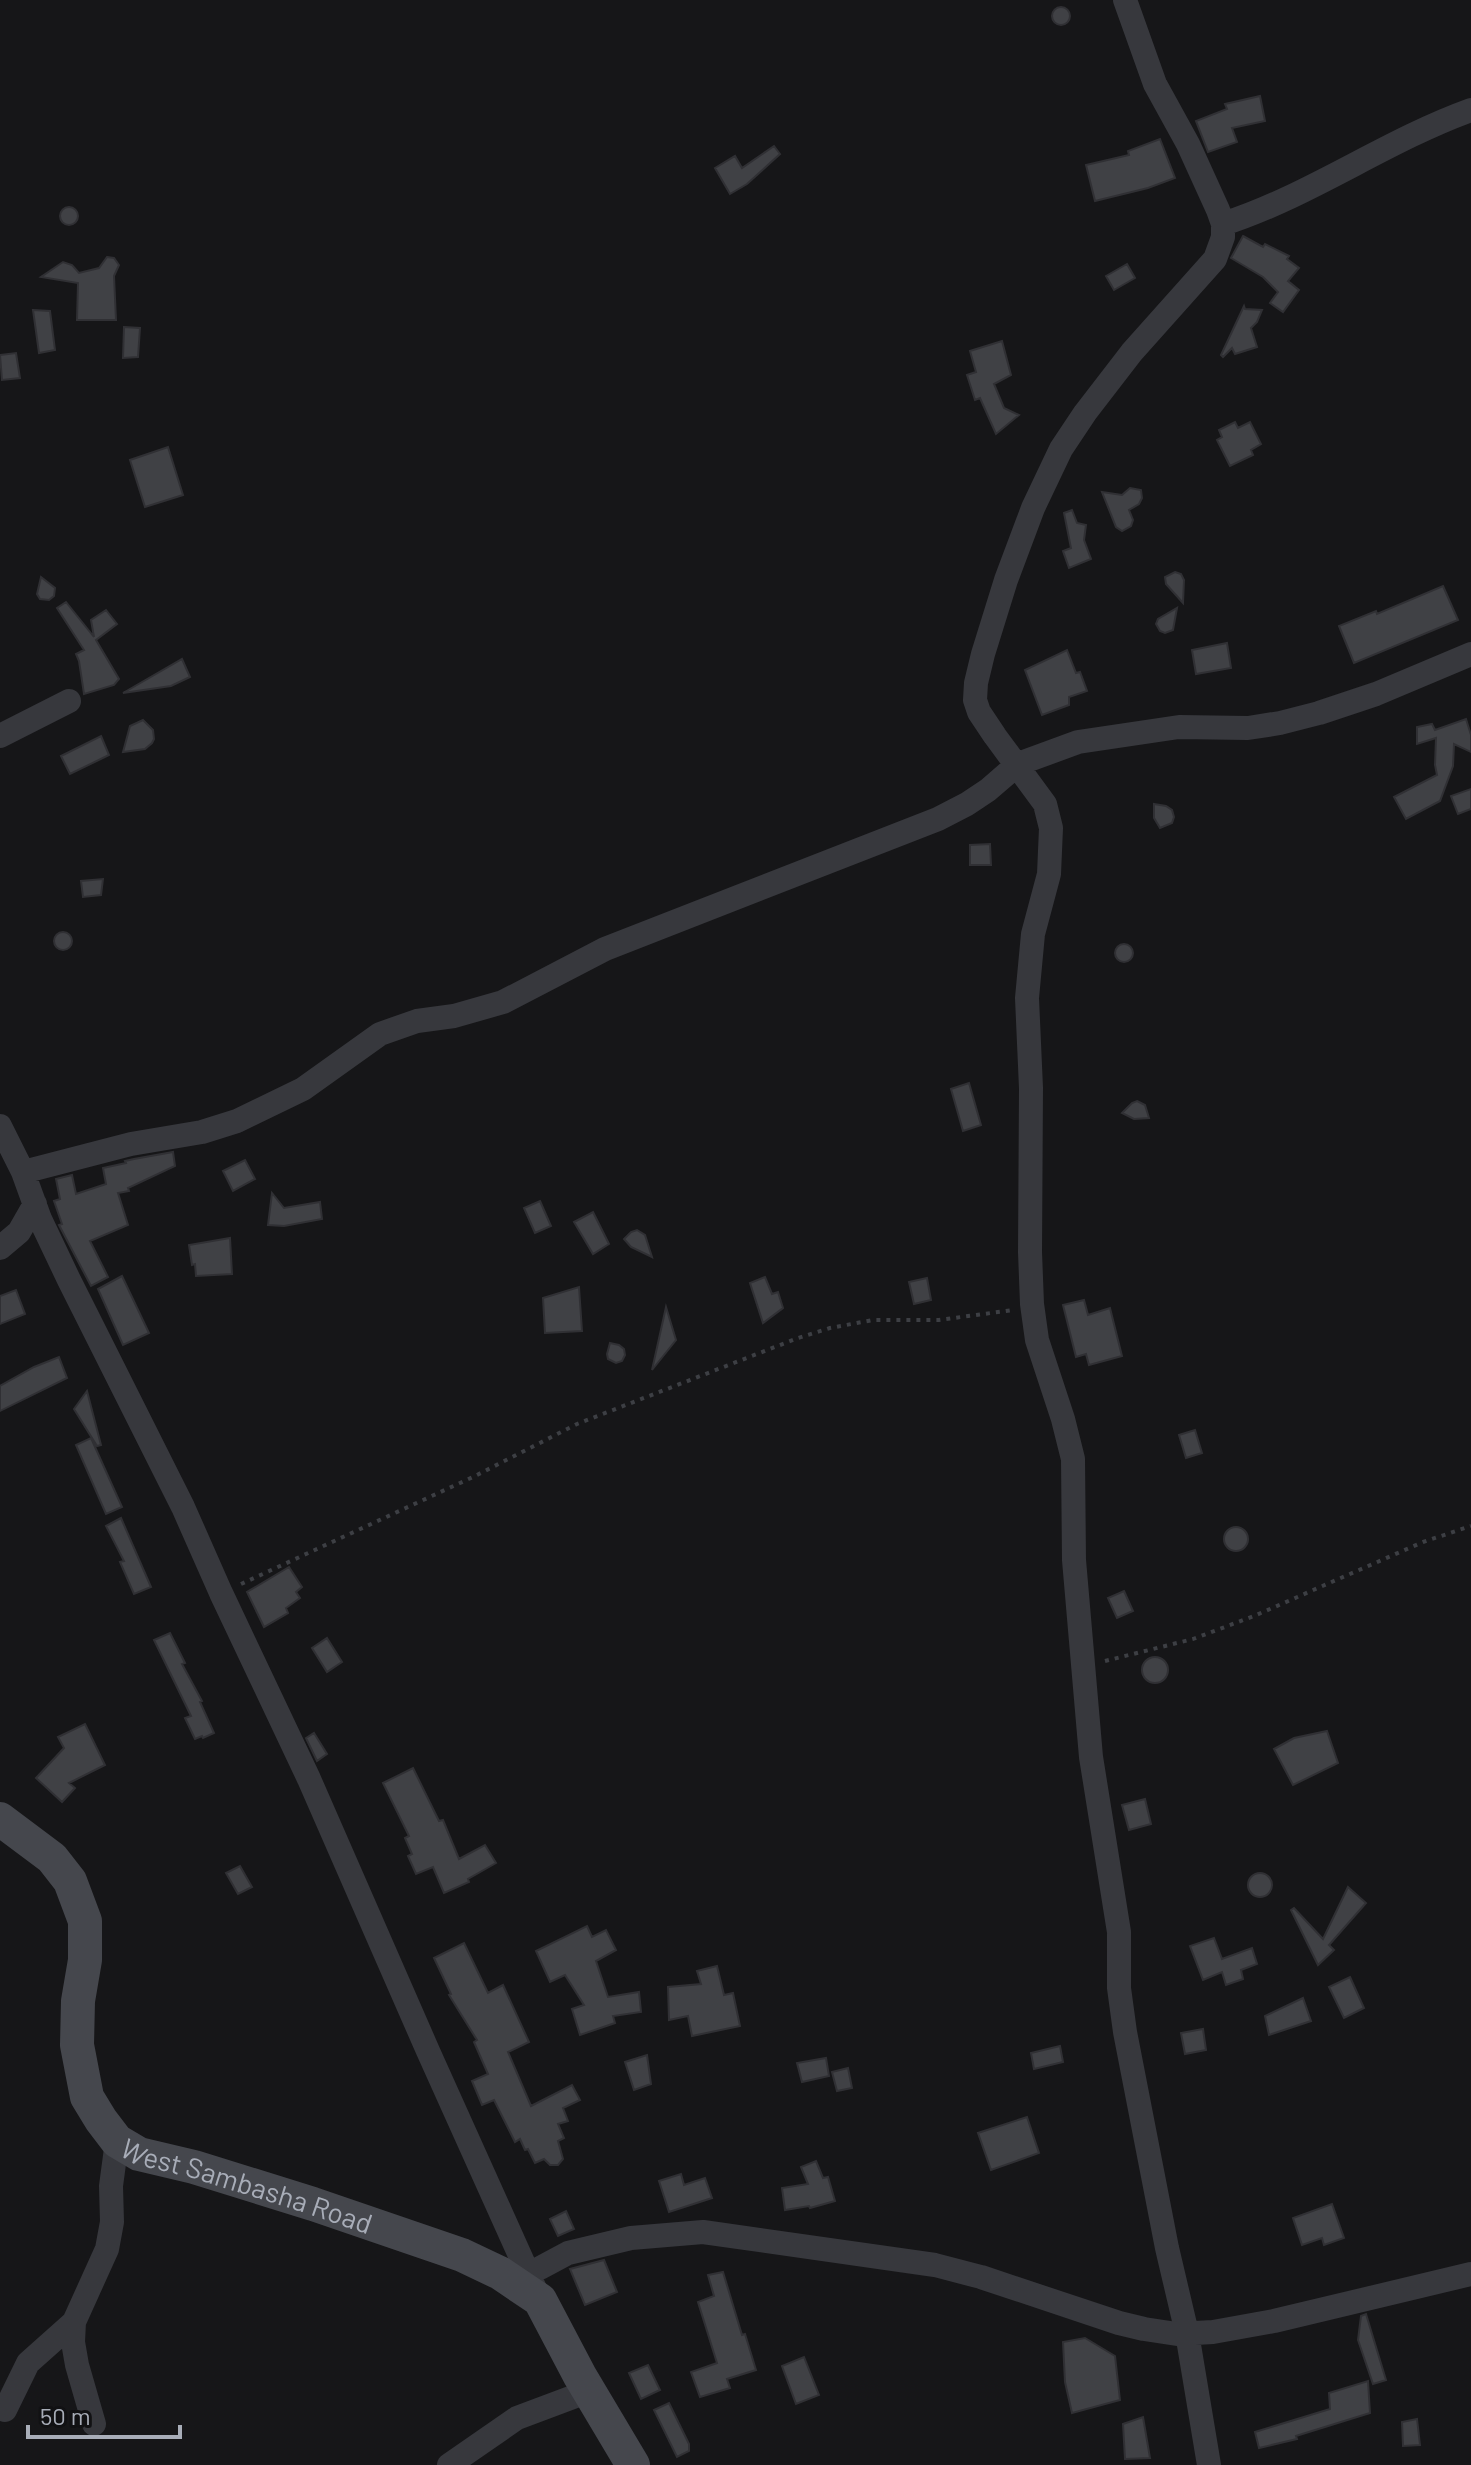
<svg xmlns="http://www.w3.org/2000/svg" width="1471" height="2465" viewBox="0 0 1471 2465" font-family="Barlow,sans-serif">
<rect width="100%" height="100%" fill="#161618"/>
<!-- building -->
<path fill="#404145" stroke="#303034" stroke-width="2" d="M1052 16a9 9 0 1 1 18 0a9 9 0 1 1-18 0Z
M1260 96 1265 121 1232 128 1237 142 1208 152 1196 121 1227 109 1225 104Z
M1160 139 1175 178 1148 188 1095 201 1086 165 1129 155 1128 151Z
M774 146 780 154 747 184 730 194 715 168 735 156 742 168Z
M60 216a9 9 0 1 1 18 0a9 9 0 1 1-18 0Z
M1243 236 1263 247 1265 244 1289 256 1287 259 1299 268 1288 281 1299 290 1283 312 1270 303 1278 292 1263 277 1231 258Z
M107 257 114 258 119 265 114 276 116 320H77L78 283 41 277 63 262 72 265 79 273 99 268Z
M1127 264 1135 278 1114 290 1106 276Z
M1244 306 1245 309 1262 310 1257 322 1251 328 1257 347 1235 354 1232 348 1223 357 1221 355Z
M33 310 50 311 55 350 39 353Z
M124 327 140 328 138 357 123 358Z
M1002 341 1011 375 994 384 1004 408 1019 415 996 434 980 398 975 400 967 375 976 372 970 351Z
M16 353 20 378 2 380 0 355Z
M1235 422 1238 428 1250 422 1261 444 1251 450 1253 455 1230 466 1217 440 1222 437 1219 430Z
M168 447 183 495 145 507 130 460Z
M1130 488 1141 490 1142 498 1139 504 1129 510 1133 520 1131 526 1122 531 1116 527 1102 492 1122 495Z
M1072 510 1077 523 1086 525 1084 540 1091 559 1069 568 1063 551 1071 548 1064 513Z
M1175 572 1181 574 1184 580 1183 603 1166 584 1165 577Z
M41 577 55 588 54 596 49 600 40 599 37 594Z
M1443 586 1458 620 1354 663 1339 626 1376 611 1377 614Z
M66 602 94 637 91 620 106 610 117 624 96 640 119 679 114 685 84 694 79 661 76 654 84 650 57 608Z
M1177 608 1173 630 1165 633 1160 631 1156 624 1158 619Z
M1227 643 1231 668 1196 674 1192 650Z
M1067 650 1076 673 1080 672 1087 691 1069 697V705L1042 715 1025 670Z
M182 659 190 677 171 686 123 693Z
M1466 719 1471 735V752L1454 744 1453 766 1440 801 1406 819 1394 797 1437 775 1435 765 1436 738 1417 744V727L1432 724 1435 730Z
M143 720 153 730 154 739 152 743 145 749 123 752 130 726Z
M101 736 109 755 70 774 61 756Z
M1471 789V809L1458 814 1451 796Z
M1154 804 1166 806 1172 810 1174 817 1172 823 1160 828 1154 818Z
M990 844 991 865H970V845Z
M103 879 101 895 83 897 81 881Z
M54 941a9 9 0 1 1 18 0a9 9 0 1 1-18 0Z
M1115 953a9 9 0 1 1 18 0a9 9 0 1 1-18 0Z
M969 1083 981 1125 963 1131 951 1089Z
M1137 1101 1145 1105 1149 1118 1134 1119 1122 1113 1132 1103Z
M173 1152 175 1166 128 1188 129 1191 118 1193 128 1225 90 1241 108 1277 91 1286 59 1225 62 1224 54 1201 60 1199 56 1179 72 1175 76 1194 106 1184 103 1168 126 1163 125 1161 134 1159Z
M245 1160 255 1179 233 1191 223 1171Z
M272 1193 284 1208 320 1202 322 1219 284 1226 268 1225Z
M540 1201 551 1226 535 1233 524 1208Z
M593 1212 609 1244 593 1254 574 1222Z
M637 1230 645 1235 652 1257 631 1247 624 1239 631 1232Z
M230 1238 232 1274 196 1276 195 1264 192 1265 189 1245Z
M122 1276 149 1333 123 1345 98 1289Z
M765 1277 772 1294 778 1292 783 1308 763 1323 750 1283Z
M927 1278 931 1300 914 1304 909 1282Z
M579 1287 582 1331 545 1333 543 1298Z
M16 1290 25 1314 0 1324V1296Z
M1084 1300 1088 1315 1110 1308 1122 1356 1089 1365 1086 1354 1076 1357 1063 1305Z
M666 1307 676 1340 652 1370Z
M610 1343 619 1345 624 1349 625 1355 622 1361 616 1363 608 1359 607 1354Z
M59 1357 67 1378 0 1411V1386L34 1367Z
M87 1391 101 1445 97 1446 74 1409Z
M1195 1430 1202 1453 1186 1458 1179 1435Z
M91 1438 122 1507 106 1514 76 1445Z
M121 1518 151 1587 134 1594 120 1562 124 1561 106 1526Z
M1224 1539a12 12 0 1 1 24 0a12 12 0 1 1-24 0Z
M289 1567 302 1587 296 1592 300 1598 286 1608 288 1613 264 1627 247 1592Z
M1124 1591 1133 1611 1117 1618 1108 1598Z
M170 1633 185 1663 182 1664 202 1701 200 1702 214 1733 203 1738 202 1736 195 1739 185 1718 191 1716 154 1640Z
M327 1638 342 1662 327 1672 312 1648Z
M1142 1670a13 13 0 1 1 26 0a13 13 0 1 1-26 0Z
M85 1724 105 1765 69 1783 75 1788 62 1802 36 1778 64 1748 58 1737Z
M1327 1731 1338 1763 1293 1785 1274 1749 1294 1738Z
M314 1733 327 1754 317 1761 306 1738Z
M413 1768 439 1821 443 1820 459 1859 485 1845 496 1863 468 1879 469 1882 444 1893 433 1867 416 1874 408 1856 412 1854 405 1838 409 1836 383 1783Z
M1145 1799 1151 1824 1129 1830 1122 1805Z
M240 1866 252 1887 238 1894 226 1873Z
M1248 1885a12 12 0 1 1 24 0a12 12 0 1 1-24 0Z
M1348 1887 1366 1903 1329 1945 1334 1950 1318 1965 1291 1910 1294 1908 1323 1939Z
M587 1926 592 1937 606 1930 616 1950 596 1961 608 1997 639 1992 641 2012 613 2016 615 2023 580 2035 572 2009 584 2005 565 1975 550 1982 536 1951Z
M1214 1938 1222 1959 1252 1948 1257 1964 1241 1970 1243 1979 1226 1985 1222 1972 1203 1980 1190 1946Z
M464 1943 488 1993 503 1985 529 2042 508 2052 531 2106 572 2085 580 2100 563 2108 568 2121 558 2124 564 2138 558 2141 563 2159 558 2165H550L544 2159 535 2163 528 2149 525 2150 520 2139 515 2142 494 2100 482 2105 472 2081 488 2074 474 2042 477 2040 449 1995 451 1994 434 1958Z
M717 1966 724 1995 733 1993 740 2026 692 2036 688 2016 669 2020 668 1987 701 1984 697 1971Z
M1350 1977 1364 2008 1344 2018 1329 1987Z
M1303 1998 1311 2021 1269 2035 1265 2016Z
M1203 2029 1206 2050 1185 2054 1181 2033Z
M1060 2046 1063 2062 1034 2069 1031 2053Z
M647 2055 651 2084 634 2090 625 2062Z
M826 2058 829 2076 802 2082 797 2063Z
M848 2068 852 2088 837 2091 832 2072Z
M1027 2117 1039 2153 991 2170 978 2133Z
M816 2161 823 2178 828 2177 835 2201 810 2208 809 2206 785 2210 782 2188 808 2184 801 2167Z
M681 2174 684 2185 705 2178 712 2198 669 2212 659 2181Z
M1332 2204 1344 2238 1324 2245 1322 2238 1302 2245 1293 2218Z
M566 2211 574 2229 558 2236 550 2219Z
M604 2260 617 2292 585 2305 570 2269Z
M723 2272 742 2335 745 2334 756 2370 727 2379 730 2388 700 2397 691 2372 717 2363 698 2302 714 2296 708 2275Z
M1366 2314 1386 2380 1373 2384 1358 2340 1361 2316Z
M1085 2338 1115 2356 1120 2400 1072 2413 1065 2382 1063 2342Z
M804 2357 819 2395 796 2404 782 2366Z
M648 2365 660 2390 641 2399 629 2373Z
M1368 2381 1370 2413 1296 2436 1297 2439 1259 2448 1255 2432 1330 2409 1329 2393Z
M669 2403 689 2444V2451L677 2457 654 2410Z
M1143 2417 1150 2458 1125 2459 1123 2424Z
M1417 2419 1420 2445 1403 2446 1402 2422Z"/>
<g fill="none" stroke-linecap="round" stroke-linejoin="round">
<!-- path -->
<path stroke="#3d3f44" stroke-width="4" stroke-dasharray="4 6" stroke-linecap="butt" d="M241 1584 473 1477 577 1424 798 1338 830 1328 873 1320H939L1013 1310
M1105 1661 1193 1639 1254 1616 1423 1542 1471 1526"/>
<!-- street -->
<path stroke="#37383d" stroke-width="24" d="M1125 0 1155 84 1188 144 1218 210 1223 224V237L1215 259 1132 352 1085 413 1061 449 1033 508 1006 580 983 654 976 683 975 700 979 712 995 736 1045 804 1051 828 1049 874 1033 934 1027 998 1031 1088 1030 1252 1032 1304 1037 1340 1063 1419 1073 1459 1074 1560 1091 1757 1119 1932V1988L1125 2032 1167 2248 1187 2333 1209 2465
M1223 224C1310 196 1385 141 1471 110
M0 736 69 701
M0 1126 23 1172 40 1219 69 1280 183 1507 221 1593 309 1779 428 2051 540 2300
M23 1172 131 1144 202 1132 237 1121 303 1089 380 1034 417 1021 454 1016 503 1002 605 949 938 819 967 804 988 790 1018 764 1078 742 1179 727 1248 728 1280 723 1319 713 1376 694 1471 654
M0 1248 19 1232 35 1204
M540 2268 568 2253 631 2238 703 2232 935 2265 981 2277 1119 2323 1144 2329 1177 2334 1213 2332 1274 2321 1471 2274
M5 2410 28 2363 74 2322
M94 2424 77 2365 73 2342 74 2322 107 2249 112 2222 111 2186 117 2141
M449 2465 517 2418 589 2391"/>
<!-- secondary -->
<path stroke="#45474d" stroke-width="34" id="s1" d="M0 1819 52 1858 70 1881 85 1921V1960L78 2001 77 2045 87 2097 101 2120 117 2141 139 2154 194 2167 313 2204 462 2255 500 2273 540 2300 580 2376 633 2465"/>
</g>
<g text-anchor="middle" dominant-baseline="central" stroke-width="6" stroke-linejoin="round" paint-order="stroke">
<!-- street labels -->
<g font-size="28" fill="#a8adb8" stroke="#111113">
<text stroke="none"><textPath href="#s1" startOffset="506">West Sambasha Road</textPath></text>
</g>
</g>
<!-- scale -->
<path d="M28 2425v12h152v-12" fill="none" stroke="#a8adb8" stroke-width="4"/>
<text x="40" y="2425" font-size="24" fill="#a8adb8" stroke="#111113" stroke-width="6" paint-order="stroke">50 m</text>
</svg>
